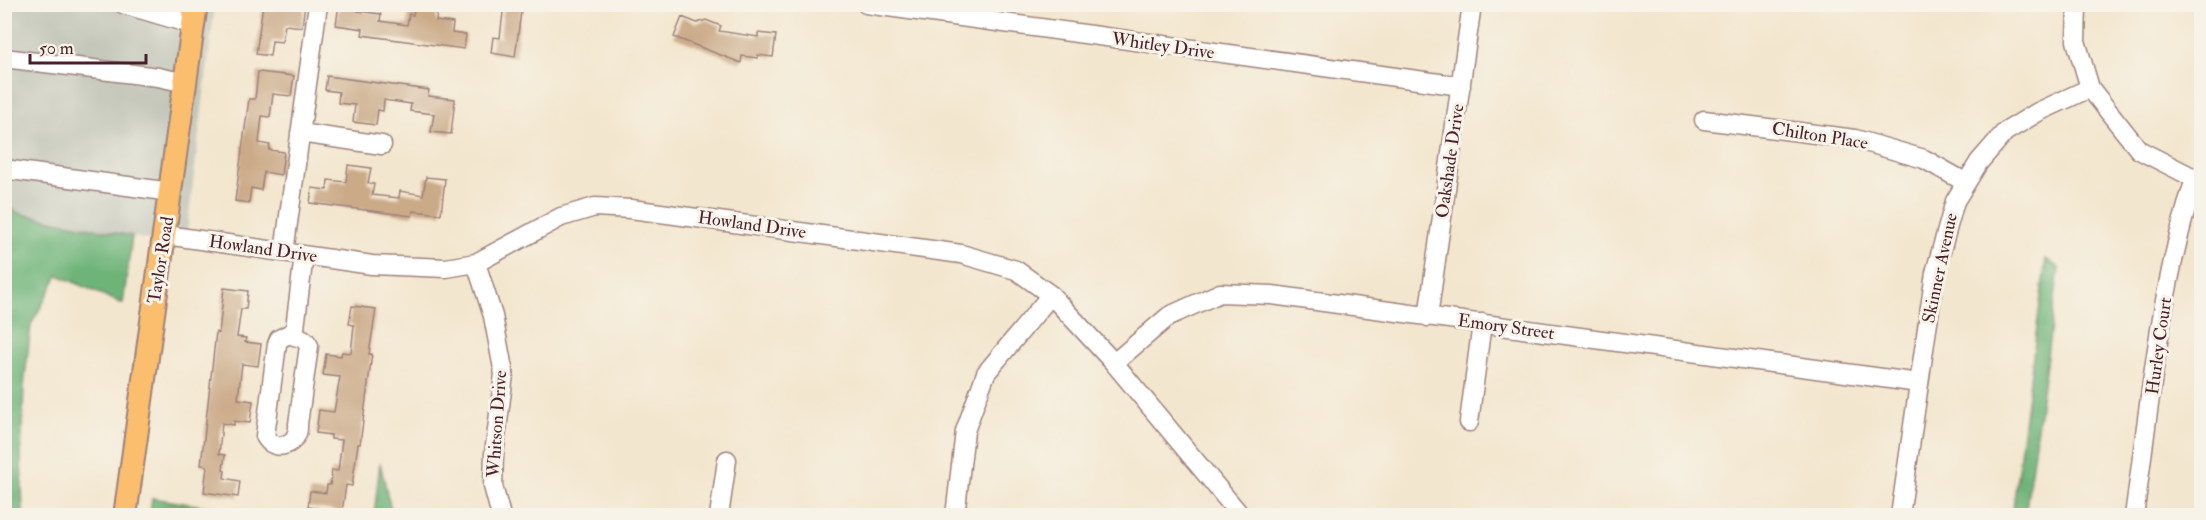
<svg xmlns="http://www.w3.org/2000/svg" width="2206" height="520" viewBox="0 0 2206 520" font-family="'IM FELL Double Pica',serif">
<rect width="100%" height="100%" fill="#f7f3e8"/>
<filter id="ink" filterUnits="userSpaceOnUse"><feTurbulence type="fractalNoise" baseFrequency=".0167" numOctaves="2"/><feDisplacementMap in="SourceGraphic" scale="12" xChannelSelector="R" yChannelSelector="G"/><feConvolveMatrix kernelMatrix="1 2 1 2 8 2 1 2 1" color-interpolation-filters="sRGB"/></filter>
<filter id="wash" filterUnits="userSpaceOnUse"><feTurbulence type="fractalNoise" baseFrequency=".008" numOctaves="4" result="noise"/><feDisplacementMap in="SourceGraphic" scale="24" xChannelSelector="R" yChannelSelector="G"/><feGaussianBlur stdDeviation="1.35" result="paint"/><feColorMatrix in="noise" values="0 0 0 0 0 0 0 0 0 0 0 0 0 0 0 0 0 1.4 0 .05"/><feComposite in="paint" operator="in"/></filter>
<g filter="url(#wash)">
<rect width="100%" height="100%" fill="#f3e6ce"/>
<!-- industrial -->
<path fill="#c3c6b9" d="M5 5H215L185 247 20 214 5 206Z"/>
<!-- forest -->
<path fill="#6eb479" stroke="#5c6a52" stroke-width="1.5" d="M5 206 20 214 132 236 123 304 58 275 31 325 24 386 21 455 23 515H5Z
M2046 259 2059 268 2025 515H2012Z
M380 463 392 515H374Z
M152 498 259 515H150Z"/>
<g id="blocks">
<!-- building -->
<path fill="#cbaa88" d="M263 4H305L302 27 285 25 282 42 272 41 270 56 256 54Z
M339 4H359L358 11 381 14 380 21 407 25 409 14 413 15 415 4H438L436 21 453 23 452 33 466 35 464 49 362 35 363 29 336 25Z
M504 4H522L515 57 491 53 493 37 500 38Z
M682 17 697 23 706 20 721 26 719 31 758 37V33L776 35 773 57 758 55V58L742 56 741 63 674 37Z
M258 72 294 76 291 96 273 94 270 117 262 116 259 143 270 145 269 150 284 152 281 175 264 172 261 190 251 188 249 203 235 201 249 99H255Z
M327 76 429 90 428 96 455 99 451 134 431 132 434 114 410 111 411 104 384 100 383 111 378 110 376 125 353 122 355 105 338 103 339 92 325 90Z
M348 165 371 168 368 183 374 184 372 195 399 198 400 191 423 195 426 177 445 179 441 214 413 211 412 216 310 203 312 188 327 190 328 180 346 182Z
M224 288 248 291 246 309H241L237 337 246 338 245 342 261 344 258 366 242 364 238 399 253 401 250 423 234 421V425L222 423 219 454 225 455 223 470 225 471 224 478 240 481 238 497 204 492 207 466 201 465 216 332 219 333Z
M352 306 376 309 369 354H372L360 444H358L352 486 346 485 342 512 308 507 310 491 326 493 327 485H330L332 470 338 471 342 440 331 439V435L316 433 319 410 334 412 340 377 323 375 326 354 341 356 342 352 351 353 354 325 349 324Z"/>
</g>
</g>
<g filter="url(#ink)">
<use href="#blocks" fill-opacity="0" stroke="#9e827c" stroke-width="1.5"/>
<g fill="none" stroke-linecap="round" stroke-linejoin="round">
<!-- minor casing -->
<g stroke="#9e827c" stroke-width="21">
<path id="minor" d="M123 4 194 25
M866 4 1461 86
M2077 4 2076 41 2090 88 2139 150 2202 182
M4 58 158 77 186 83
M1704 120 1855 139 1924 159 1965 182
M300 133 382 145
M4 169 171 192
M166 235 372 265 446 268 476 263 561 217 595 207 631 209 961 254 1016 270 1051 295 1114 363 1241 516
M284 252 318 4
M476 263 493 316 504 374 494 454 493 486 501 516
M1428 317 1472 4
M289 334C298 338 304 336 309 346L298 424C300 445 274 454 265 436L277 344 279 339Z
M294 336 304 255
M1114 363 1169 316 1220 293 1272 295 1919 383
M1469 422 1482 323
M719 516 727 460
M955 516 965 431 986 373 1051 295
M1900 516 1935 273 1955 201 1979 162 2005 132 2038 112 2090 88
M2134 516C2150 404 2160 286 2195 179"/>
</g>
<!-- major casing -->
<g stroke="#9e827c" stroke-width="26">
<path id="major" d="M125 516 196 4"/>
</g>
<!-- minor -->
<use href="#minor" stroke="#fff" stroke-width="18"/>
<!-- major -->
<use href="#major" stroke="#fbbe6e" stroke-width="22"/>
</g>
</g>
<g text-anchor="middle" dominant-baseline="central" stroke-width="6" stroke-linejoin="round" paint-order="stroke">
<!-- street labels -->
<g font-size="18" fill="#4a1f2b" stroke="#f7f3e8">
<text transform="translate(1163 46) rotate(8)">Whitley Drive</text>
<text transform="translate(1820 136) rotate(9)">Chilton Place</text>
<text transform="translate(1450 161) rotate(-82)">Oakshade Drive</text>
<text transform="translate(752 225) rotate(8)">Howland Drive</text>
<text transform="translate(263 249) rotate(8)">Howland Drive</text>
<text transform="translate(161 260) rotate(-81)">Taylor Road</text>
<text transform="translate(1940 268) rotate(-78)">Skinner Avenue</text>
<text transform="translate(1506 327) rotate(8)">Emory Street</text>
<text transform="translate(2159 346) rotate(-82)">Hurley Court</text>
<text transform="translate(497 424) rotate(-86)">Whitson Drive</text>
</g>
</g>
<!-- margin -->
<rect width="2206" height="520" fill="none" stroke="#f7f3e8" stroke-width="24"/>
<!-- scale -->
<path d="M30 54v9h116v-9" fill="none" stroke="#4a1f2b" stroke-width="3"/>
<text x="39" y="54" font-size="18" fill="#4a1f2b" stroke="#f7f3e8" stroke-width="4.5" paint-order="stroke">50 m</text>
</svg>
